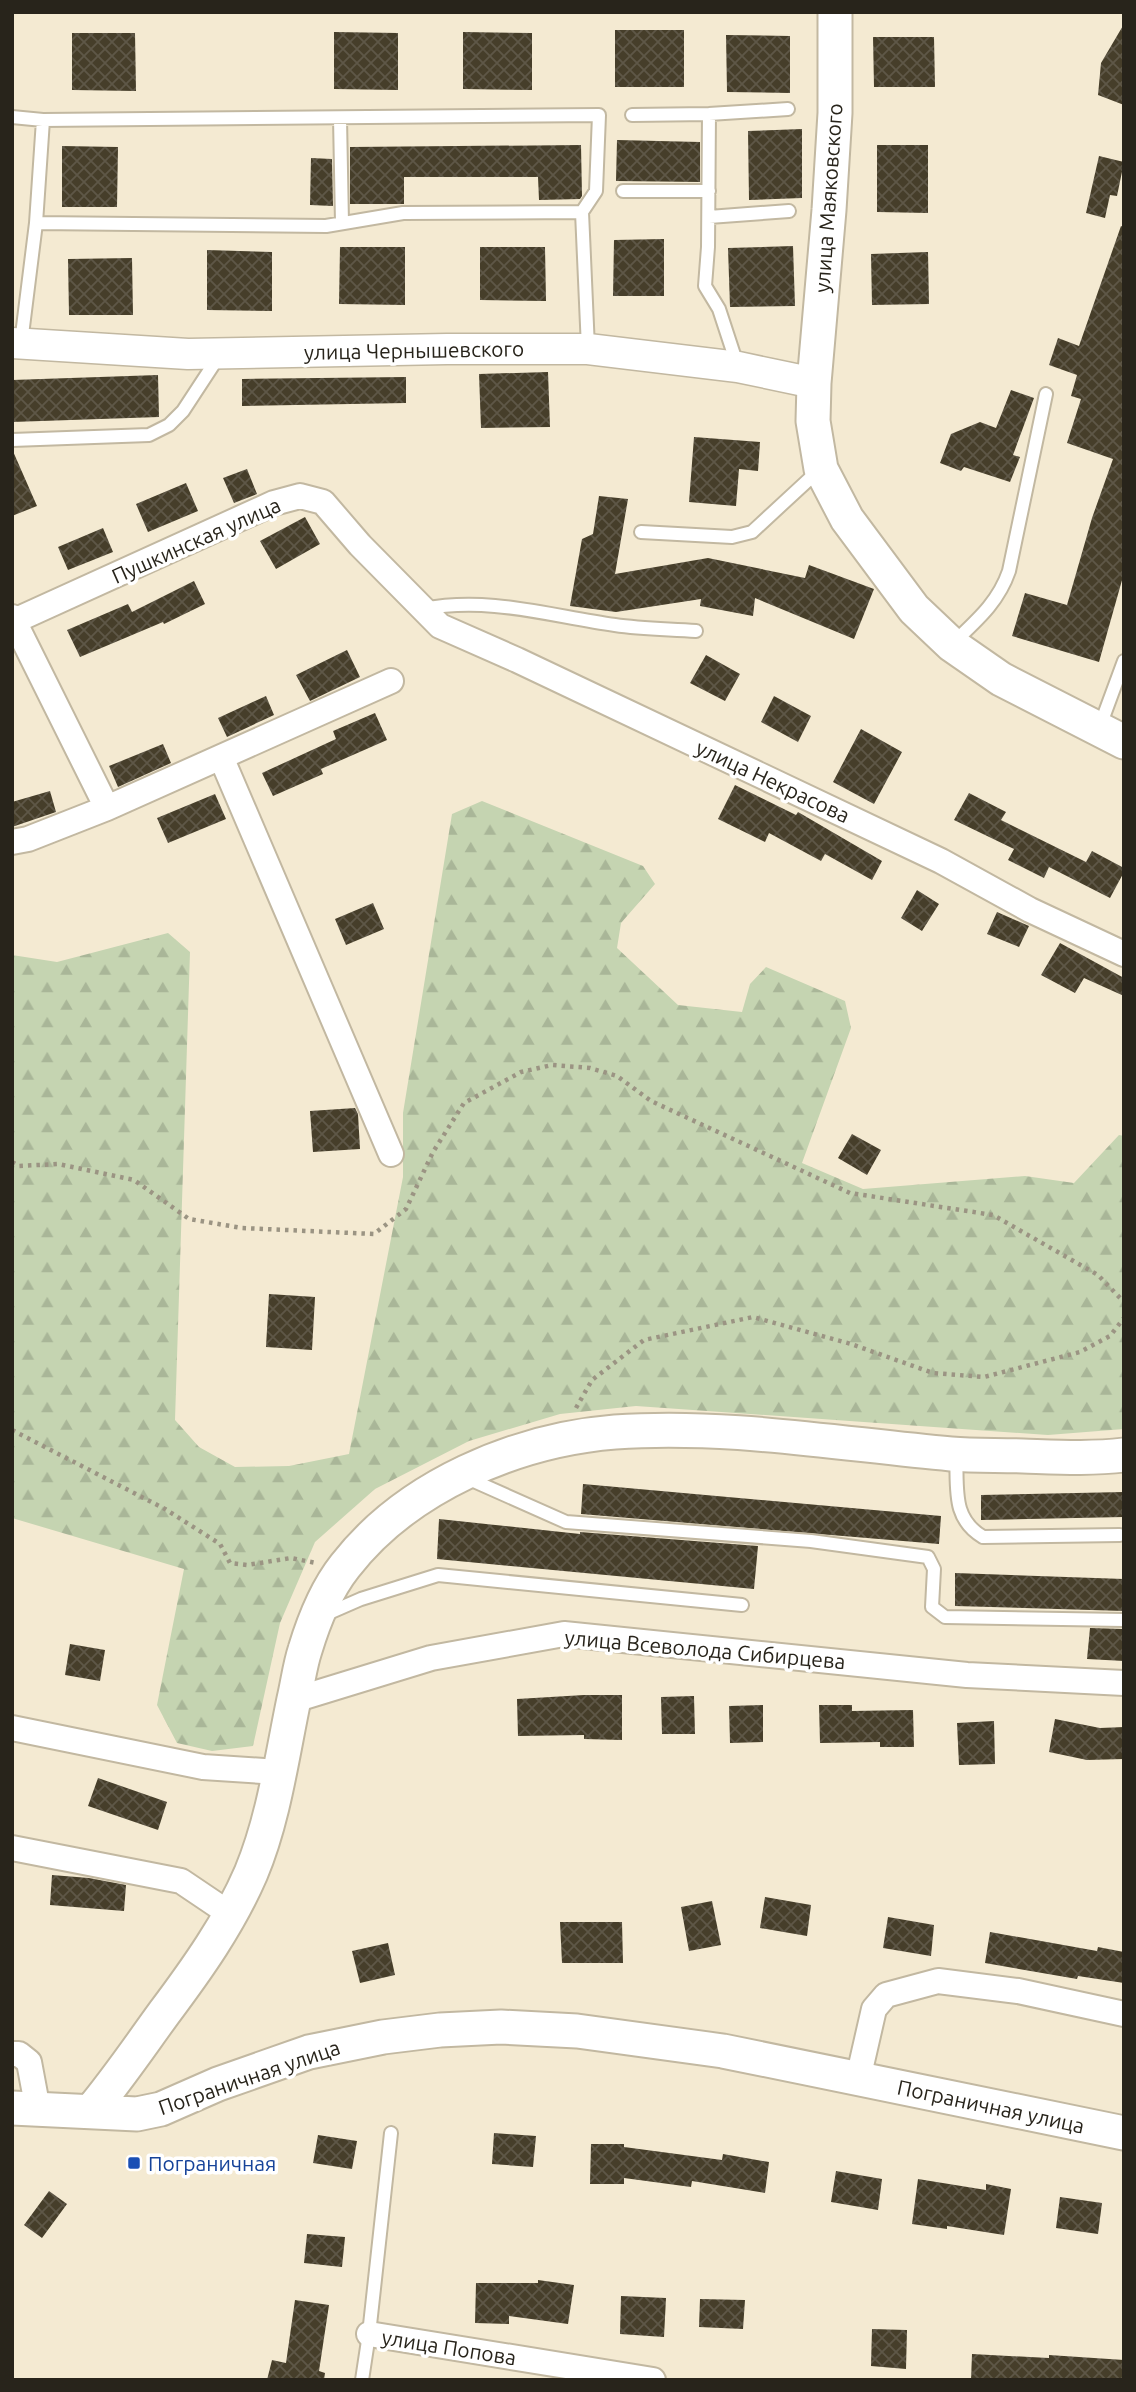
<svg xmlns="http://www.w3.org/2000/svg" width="1136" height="2392" viewBox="0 0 1136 2392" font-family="Ubuntu,sans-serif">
<defs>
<pattern id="forest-firs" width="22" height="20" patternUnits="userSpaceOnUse" patternTransform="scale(1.75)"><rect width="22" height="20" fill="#c5d4b1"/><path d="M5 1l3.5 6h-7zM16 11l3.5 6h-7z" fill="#a9b698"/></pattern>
<pattern id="building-cross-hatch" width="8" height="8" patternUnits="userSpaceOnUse" patternTransform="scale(1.75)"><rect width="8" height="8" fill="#463e2a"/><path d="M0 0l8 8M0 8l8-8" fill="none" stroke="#5e5747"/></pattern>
</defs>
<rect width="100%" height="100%" fill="#f4ead2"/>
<!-- forest -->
<path fill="url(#forest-firs)" d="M482 801 643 866 655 884 621 923 617 948 678 1005 742 1012 750 984 766 967 845 1001 851 1028 802 1163 863 1189 1025 1176 1074 1183 1119 1135 1124 1136V1429L1048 1435 636 1406 560 1414 469 1441 375 1489 315 1542 280 1623 253 1746 212 1751 177 1743 157 1705 184 1569 12 1518V955L57 962 168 933 190 952 175 1420 199 1447 235 1467 289 1466 349 1454 403 1177V1113L452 814Z"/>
<!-- building -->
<path fill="url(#building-cross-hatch)" d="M1124 24V105L1098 95 1101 63Z
M615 30H684V87H615Z
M334 32 398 33V90L334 89Z
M463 32 532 33V90L463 89Z
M72 33H135L136 91 72 90Z
M726 35 790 36V93L727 92Z
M873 37H934L935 87H874Z
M802 129V198L749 200 748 131Z
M617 140 700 142V182L616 181Z
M581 145 582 196 580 199 539 200 538 177H404V204H350V147Z
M877 145H928V213L877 212Z
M62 146 118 147 117 207H62Z
M1099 156 1124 162 1117 196 1110 195 1105 218 1086 213Z
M311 158 332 159 333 206 310 205Z
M1121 226 1124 227V573L1099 662 1012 636 1025 593 1067 605 1092 518 1113 459 1067 443 1081 399 1071 396 1077 375 1049 365 1058 338 1079 346Z
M664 239V296H613L614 240Z
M793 246 795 306 730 307 728 248Z
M340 247H405V305L339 304Z
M480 247H545L546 301 480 300Z
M207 250 272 252V311L207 310Z
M928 252 929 304 872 305 871 254Z
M132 258 133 315H69L68 259Z
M548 372 550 427 481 428 479 374Z
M158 375 159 417 12 422V380Z
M406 377V403L242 406V379Z
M1011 390 1034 398 1013 455 1020 457 1010 482 964 467 961 471 940 463 951 434 980 422 996 428Z
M694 437 760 442 758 471 739 469 736 506 689 502Z
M12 449 37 506 12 516Z
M247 469 257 494 234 503 223 478Z
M186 483 198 511 148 532 136 504Z
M599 496 628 499 615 574 708 558 805 578 809 565 874 589 854 639 755 598 753 616 700 606 701 599 616 612 570 606 582 539 593 534Z
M305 517 320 544 276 569 260 541Z
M103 528 113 552 68 570 58 547Z
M194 581 205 604 164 624 163 622 80 657 67 630 128 604 132 612Z
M347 650 360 677 310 701 296 675Z
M706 655 740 674 725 701 690 683Z
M266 696 274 715 227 737 218 718Z
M774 696 811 716 798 742 761 722Z
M375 713 387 740 321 769 323 774 273 796 262 773 336 739 333 731Z
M861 729 902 752 874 804 833 782Z
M163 744 171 763 118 787 109 766Z
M735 785 796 815 798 812 882 861 872 880 825 854 821 861 769 833 765 842 718 819Z
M50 791 56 812 12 827V802Z
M969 793 1006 812 1001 820 1086 862 1092 851 1124 868V872L1110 898 1049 867 1044 878 1008 860 1014 849 954 820Z
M215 794 226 819 168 843 157 818Z
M917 890 939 904 922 931 901 918Z
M373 903 384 929 346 945 335 919Z
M997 912 1029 926 1019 947 987 934Z
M1060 943 1124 978V996L1084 978 1075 993 1041 975Z
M355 1108 358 1114 360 1149 313 1152 310 1111Z
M852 1134 881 1150 867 1175 838 1158Z
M269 1294 315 1297 312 1350 266 1347Z
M583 1484 941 1516 939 1544 581 1514Z
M1124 1492V1517L981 1520V1495Z
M439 1519 580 1534V1532L758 1546 754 1589 437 1559Z
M955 1573 1124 1579V1611L955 1606Z
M1090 1628 1124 1629V1661L1087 1659Z
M70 1644 105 1650 100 1681 65 1675Z
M584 1695H622V1740L584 1739V1735L518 1736 517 1699Z
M694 1696 695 1734H662L661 1697Z
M763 1705V1742L730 1743 729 1706Z
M819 1705H852V1711L913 1710 914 1747H880V1742L820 1743Z
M1055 1719 1100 1728 1124 1727V1759L1087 1760 1049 1752Z
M994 1721 995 1764 959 1765 957 1723Z
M98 1778 167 1802 158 1830 88 1806Z
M52 1875 89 1878 126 1885 124 1911 50 1905Z
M765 1897 811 1905 807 1936 760 1928Z
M712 1901 721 1945 689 1951 681 1907Z
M888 1917 934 1925 931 1956 883 1948Z
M560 1922H622L623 1963H562Z
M990 1932 1097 1951 1098 1947 1124 1952V1983L1078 1976 1077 1979 985 1963Z
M388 1943 395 1975 360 1983 352 1951Z
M494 2133 536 2136 533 2167 492 2164Z
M318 2135 357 2141 352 2169 313 2163Z
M591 2144H624V2147L722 2160 723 2154 769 2162 765 2193 692 2181 691 2187 624 2178V2184H590Z
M836 2171 882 2179 878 2210 831 2202Z
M918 2179 986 2190V2184L1011 2189 1004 2235 947 2226V2229L912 2224Z
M49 2191 67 2204 42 2238 24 2225Z
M1060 2197 1102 2203 1098 2234 1056 2228Z
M307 2234 345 2237 342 2267 304 2263Z
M538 2280 574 2285 568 2324 509 2316V2324L475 2323 476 2283H538Z
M621 2296 666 2298 664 2337 620 2334Z
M700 2299 745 2300 743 2329 699 2327Z
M295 2300 329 2305 319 2371 325 2373 324 2380H267L272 2360 286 2363Z
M872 2329 907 2330 906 2369 871 2366Z
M972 2354 1049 2358V2355L1124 2360V2380H971Z"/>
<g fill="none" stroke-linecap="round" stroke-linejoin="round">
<!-- service casing -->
<g stroke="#c2b8a1" stroke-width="16">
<path id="service" d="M709 114 708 247 705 286 719 309 738 367
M632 115 709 114 788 109
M12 117 43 120 599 115 596 191 582 212 403 213 326 226 36 223
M340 118 342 223
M623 191H709
M582 212 588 348
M709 217 789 211
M21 343 36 223 43 120
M12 440 149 435 169 425 183 411 219 356
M641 532 732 537 752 532 818 471
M423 609C489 596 550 616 615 625 642 629 670 629 696 631
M952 644C976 621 998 603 1009 571L1046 394
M1100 726 1124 661
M956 1454C958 1488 951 1518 983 1537L1120 1535
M467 1478 566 1522 811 1541 928 1557 934 1569 932 1607 945 1617 1124 1620
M322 1616 361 1599 438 1575 742 1605
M362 2380 369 2334 391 2133"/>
</g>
<!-- minor casing -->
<g stroke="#c2b8a1" stroke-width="28">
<path id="minor" d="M12 617 107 808
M12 622 274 503 300 496 323 502 360 545 440 626 517 660 941 861 1030 910 1124 954
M221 757 391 1154
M12 842 28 839 107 808 391 681
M294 1700 431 1658 564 1634 967 1675 1124 1683
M12 1728 203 1767 278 1772
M12 1848 181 1881 230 1914
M12 2054H19L29 2062 38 2110
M858 2079 874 2009 886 1995 938 1981 1018 1991 1124 2014
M369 2334 653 2380"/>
</g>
<!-- tertiary casing -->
<g stroke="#c2b8a1" stroke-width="33">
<path id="tertiary" d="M12 343 188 354 447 349H588L738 367 814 383"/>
</g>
<!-- secondary casing -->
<g stroke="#c2b8a1" stroke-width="37">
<path id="secondary" d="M835 12V113L829 210 814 383 813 421 821 469 847 519 914 609 952 645 1001 679 1124 742
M12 2108 137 2114 161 2109 218 2084 309 2052 383 2037 440 2030 501 2027 577 2031 723 2051 1124 2133
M91 2111C117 2080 140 2046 164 2013 197 1969 229 1924 251 1873 274 1818 282 1756 294 1699 298 1682 300 1665 305 1650 314 1620 326 1590 345 1566 407 1486 516 1440 615 1432 727 1424 839 1444 951 1454 975 1456 999 1455 1023 1456 1056 1457 1091 1459 1124 1455"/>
</g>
<!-- path -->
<path stroke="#9b9483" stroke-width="4.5" stroke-dasharray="3.5 5" stroke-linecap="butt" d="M12 1162 19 1166 58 1164 134 1180 189 1219 242 1228 374 1234 406 1209 433 1152 464 1103 521 1072 552 1065 590 1068 617 1076 651 1101 850 1193 993 1215 1098 1275 1124 1302
M576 1408 592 1380 644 1340 753 1317 851 1344 933 1373 984 1377 1080 1352 1110 1336 1124 1318
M12 1430 165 1509 220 1544 230 1563 247 1565 291 1558 316 1563"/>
<!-- service -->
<use href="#service" stroke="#fff" stroke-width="12"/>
<!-- minor -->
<use href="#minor" stroke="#fff" stroke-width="24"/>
<!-- tertiary -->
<use href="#tertiary" stroke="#fff" stroke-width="30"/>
<!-- secondary -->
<use href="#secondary" stroke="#fff" stroke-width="33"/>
</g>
<!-- markers -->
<rect fill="#1a4fb4" stroke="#fff" stroke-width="2.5" x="127" y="2156" width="14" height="14" rx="3.5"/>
<g text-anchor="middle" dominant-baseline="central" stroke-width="7" stroke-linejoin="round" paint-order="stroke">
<!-- street labels -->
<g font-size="21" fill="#28241b" stroke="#fff">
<text transform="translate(828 198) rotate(-86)">улица Маяковского</text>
<text transform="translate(414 350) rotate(-1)">улица Чернышевского</text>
<text transform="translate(196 540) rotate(-24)">Пушкинская улица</text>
<text transform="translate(773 781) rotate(25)">улица Некрасова</text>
<text transform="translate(705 1649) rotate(5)">улица Всеволода Сибирцева</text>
<text transform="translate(249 2077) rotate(-19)">Пограничная улица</text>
<text transform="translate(991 2106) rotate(12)">Пограничная улица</text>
<text transform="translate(449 2347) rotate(9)">улица Попова</text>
</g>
<!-- transit labels -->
<g font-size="21" fill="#164399" stroke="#fff" text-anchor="start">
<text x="148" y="2163">Пограничная</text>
</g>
</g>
<!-- border -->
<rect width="1136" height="2392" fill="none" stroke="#28241b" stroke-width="28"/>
</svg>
